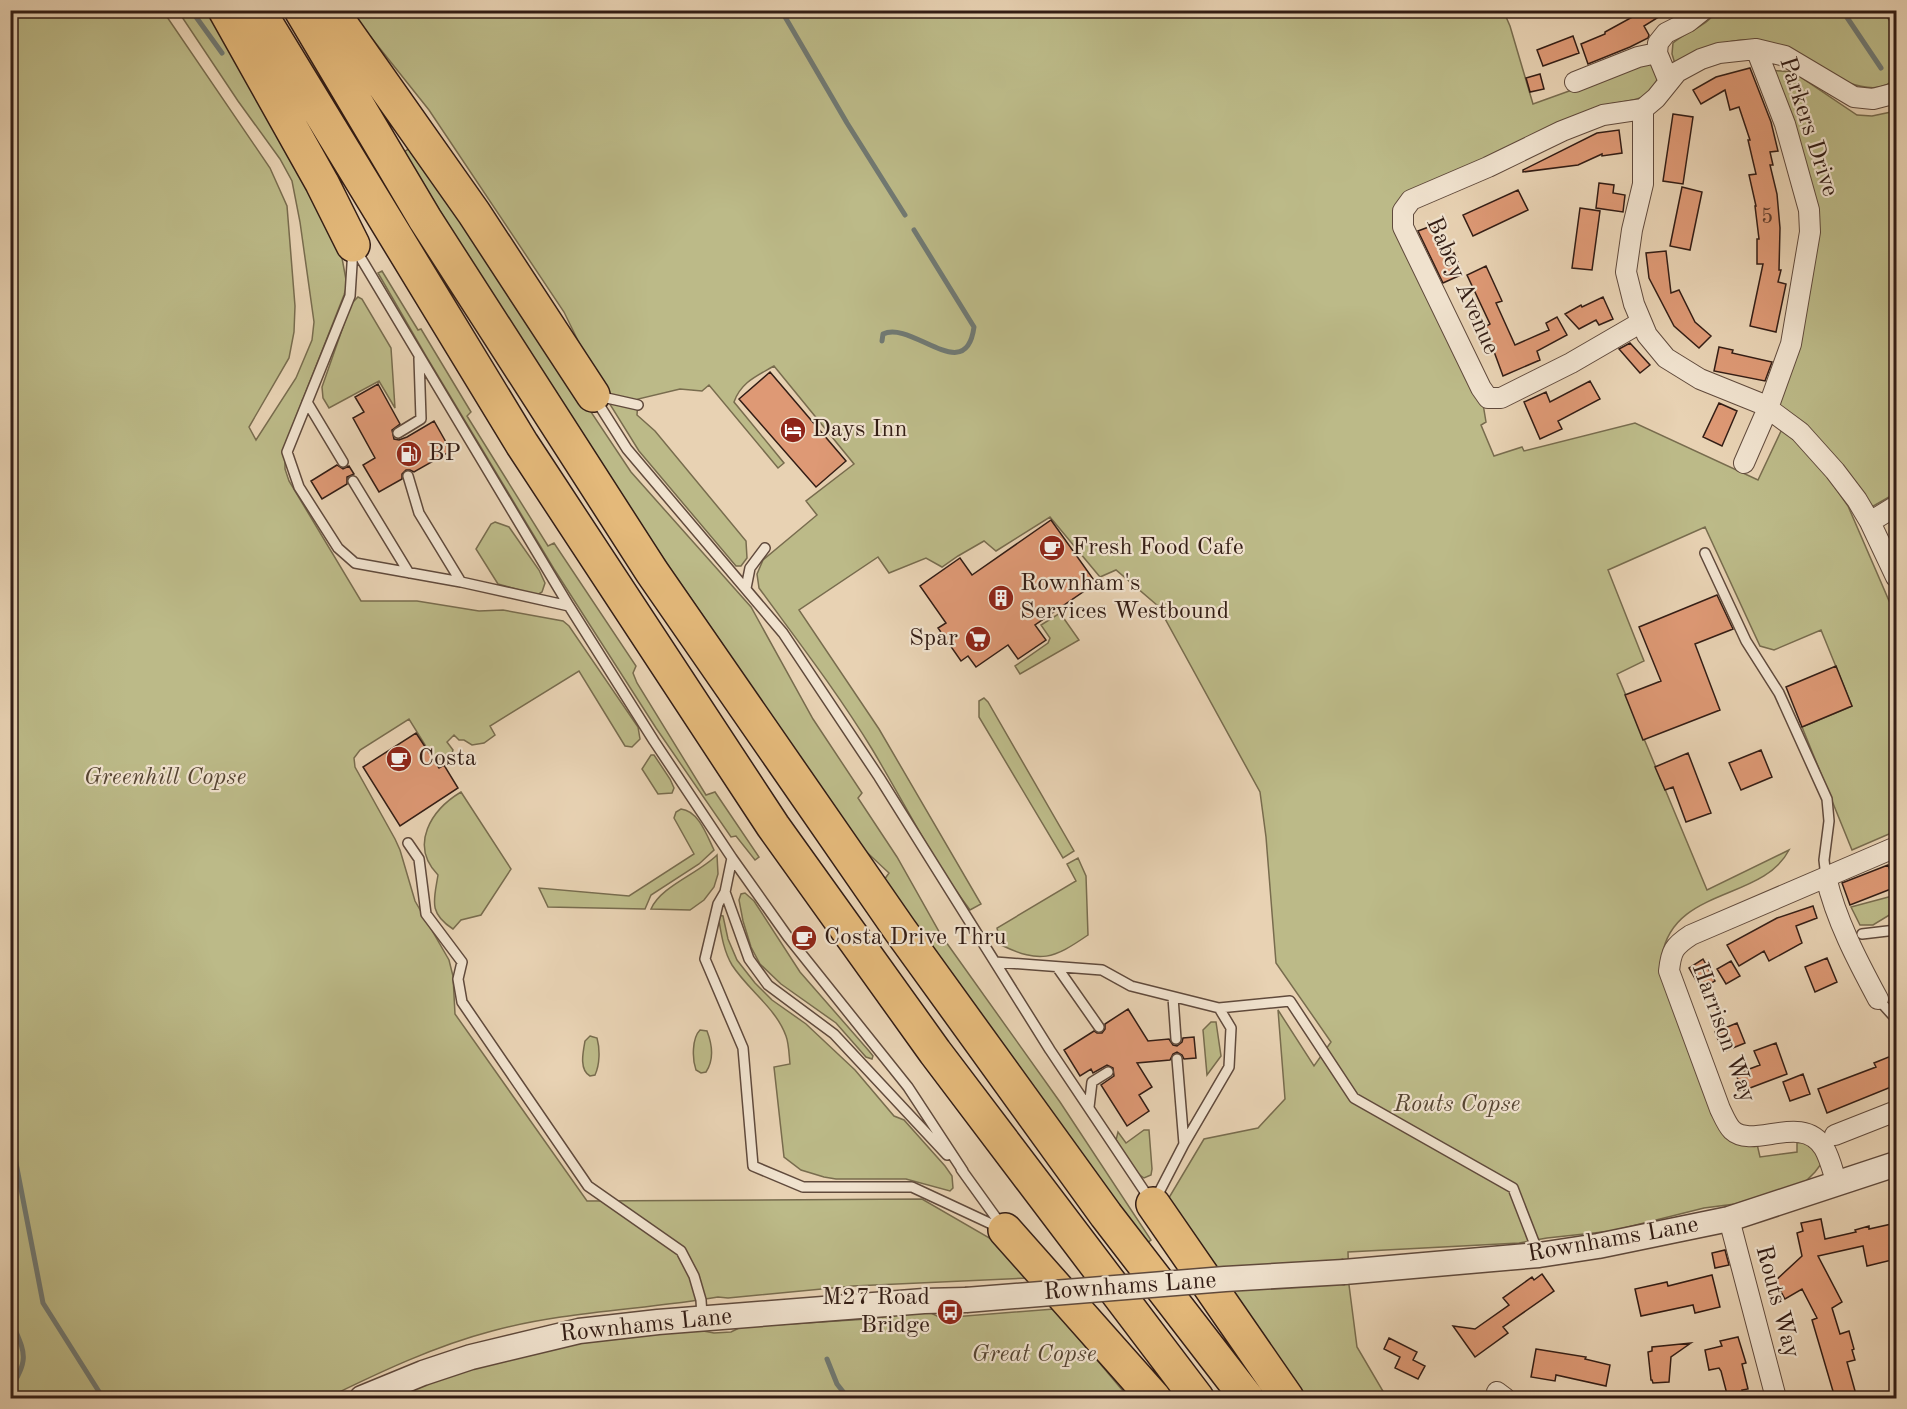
<svg xmlns="http://www.w3.org/2000/svg" width="1907" height="1409" viewBox="0 0 1907 1409" font-family="'Old Standard TT',serif">
<rect width="100%" height="100%" fill="#e8d2b3"/>
<filter id="stains"><feTurbulence type="fractalNoise" baseFrequency=".00333" numOctaves="4"/><feColorMatrix values="0 0 0 0 .2 0 0 0 0 .09 0 0 0 0 .02 0 0 0 .5 -.17"/></filter>
<radialGradient id="worn" r=".72"><stop offset=".6" stop-color="#630" stop-opacity="0"/><stop offset="1" stop-color="#630" stop-opacity=".3"/></radialGradient>
<!-- green -->
<path fill="#bcba88" stroke="#786c4e" stroke-width="1.5" d="M1503 10 1510 26 1533 104 1650 62 1658 77C1650 103 1632 99 1610 104 1603 105 1596 110 1589 113 1522 140 1459 179 1396 213L1483 404 1486 422 1481 425 1494 456 1522 447 1524 451 1635 423 1758 480 1782 429 1817 461 1848 506 1896 617V831L1852 850 1802 727 1852 706 1821 630 1774 650 1760 646 1705 527 1608 570 1644 661 1617 674 1707 890 1789 850C1763 901 1673 887 1662 956L1716 1117 1757 1144 1760 1157 1797 1152V1143L1804 1142 1817 1146 1821 1164 1815 1172 1805 1182 1735 1204 1704 1208 1612 1231 1547 1238 1519 1243 1348 1252 1349 1285 1357 1347 1387 1398H1304L1228 1301 1164 1206 1204 1139 1258 1128 1285 1099 1278 1010 1314 1066 1331 1042 1276 963 1266 837 1260 792 1158 606 1116 570 1100 577 1050 517 996 551 984 541 958 556 942 567 926 558 889 573 878 557 799 610 879 729 981 904 970 910C932 860 904 802 872 749 838 693 797 640 759 588L757 574 763 560 817 515 806 501 854 464 774 366C757 376 741 382 734 402L784 463 778 468 709 385 702 391 680 389 638 399 637 415 655 431 746 541 747 558 741 566H736L639 451 606 398 564 312 429 110 350 11Z
M10 11H163L270 168 287 206 295 306 294 332 289 358 249 427 256 440 296 378 312 340 314 322 300 222 292 181 280 159 238 101 178 11H208L258 101 322 212 342 258 347 285 344 295 285 445V469L289 481 361 601H417L479 611 503 610 563 621 569 626 638 727 640 739 632 747 625 746 579 671 490 726 495 735 484 743 472 745 464 740H459L454 735 447 742 453 750 450 761 445 765 440 758 435 761 409 719 360 750 354 758 355 767 395 839 400 850 415 901 449 960 453 976 455 1014 587 1201 922 1199 1005 1247 1028 1278 853 1286 728 1298 718 1297C643 1310 566 1311 492 1331 435 1346 380 1372 327 1398H11Z
M1716 11H1883L1896 30V76C1894 79 1890 83 1886 85 1856 100 1789 49 1758 41 1733 35 1696 52 1675 64L1672 54 1673 43C1686 32 1709 25 1716 11Z
M1769 70 1793 72 1857 115 1872 116 1896 111V493L1870 508 1777 406 1818 234Z
M410 148 505 283 631 472 751 607 813 719 862 793 858 798 897 857 941 935 1060 1102 1151 1240 1147 1243 1045 1106 884 880 889 873 857 843 748 685 721 642 653 543 456 237 404 152Z
M382 271 418 330 421 329 471 412 467 416 548 546 554 543 636 666 633 673 637 683 706 795 715 792 759 857 755 860 736 836 731 837 656 728 554 569 426 356 378 273Z
M358 297 362 299 391 348 395 408 379 381 329 408 323 398 322 387 351 304Z
M495 522 509 527 539 570 545 583 542 592 537 595 498 584 476 549 491 524Z
M1060 613 1079 640 1020 674 1015 666 1048 643 1050 638 1041 625Z
M984 698 988 702 1074 851 1063 858 979 717V701Z
M651 755H654L670 779 674 788 672 793 658 794 642 769Z
M461 792 511 869 481 915 461 920 453 929C428 913 434 900 438 875 409 845 431 810 461 792Z
M681 809C699 811 707 836 714 850L699 864 651 895 645 909 548 907 539 888 629 896 694 854 674 818 676 812Z
M717 855 718 874 714 887 704 900 690 910 651 909C661 886 698 874 717 855Z
M1078 858 1086 876 1088 935C1053 959 1041 964 1001 945L997 928 1076 881 1067 864Z
M745 893 754 901 800 972 869 1051 873 1056 872 1059 866 1057 836 1023 781 984 760 964 751 947 743 921 739 900 741 894Z
M1896 895V911L1873 925H1860L1851 907Z
M718 915 723 916 728 939 737 960 755 983 772 1000 806 1024 855 1070 894 1116 904 1120 945 1166 952 1176 953 1188 950 1191 906 1179H836L824 1177 801 1170 784 1157 774 1067 790 1064C789 1055 789 1044 786 1036 776 1008 748 990 732 965 723 950 721 932 718 915Z
M1211 1022H1216L1221 1056 1207 1075 1203 1030Z
M700 1030 707 1031C712 1044 714 1060 706 1072L701 1073 696 1070C692 1059 692 1038 700 1030Z
M590 1036 597 1038C600 1049 600 1064 595 1075L590 1076C579 1070 583 1052 585 1041Z
M1144 1130H1149L1152 1169 1151 1175 1144 1178 1137 1173 1116 1140 1118 1132 1126 1143Z
M1054 1309 1129 1398H380L524 1350 584 1343 667 1328 682 1327 714 1333 731 1332 741 1327 868 1319 913 1313H931L941 1318Z"/>
<g fill="none" stroke-linecap="round" stroke-linejoin="round">
<!-- stream -->
<path stroke="#707973" stroke-width="5" d="M191 10 222 53
M781 10 847 123 905 215
M1842 10 1881 68
M882 341 883 334C912 320 966 387 974 327L914 230
M10 1132 43 1303 103 1398
M10 1317C23 1351 32 1356 10 1389
M827 1359 837 1384 848 1398"/>
</g>
<!-- building -->
<path fill="#de9975" stroke="#331d15" stroke-width="1.5" d="M1645 10H1670L1644 26 1649 35 1648 38 1630 47 1588 64 1581 44 1605 34V32Z
M1573 36 1579 53 1543 66 1537 50Z
M1750 68 1771 122 1778 151 1770 152 1773 165H1770L1777 194 1780 228 1779 270H1781L1778 282 1786 284 1776 332 1750 326 1763 264H1757V239H1759L1755 206H1756L1749 175 1756 174 1748 140H1750L1739 107 1730 110 1725 90 1701 104 1693 90 1716 77Z
M1540 74 1544 89 1530 92 1526 78Z
M1673 114 1693 117 1683 184 1663 181Z
M1619 130 1622 153 1602 156V154L1578 165 1523 172V170L1597 133Z
M1599 183 1614 185 1613 193 1625 195 1623 212 1596 208Z
M1682 187 1702 192 1690 250 1670 246Z
M1518 190 1528 210 1473 236 1463 215Z
M1580 208 1600 211 1592 270 1572 268Z
M1434 225 1448 256 1454 253 1463 274 1443 283 1418 231Z
M1666 251 1671 293 1679 290 1695 322 1711 336 1699 348 1674 326 1649 278 1646 253Z
M1486 266 1502 301 1496 303 1515 345 1549 330 1546 323 1557 317 1567 335 1537 351 1540 360 1503 376 1485 327 1490 324 1467 275Z
M1603 297 1613 319 1599 325 1596 320 1579 329 1565 314 1581 305 1582 307Z
M1630 343 1650 365 1640 373 1619 349Z
M1719 347 1733 350 1732 353 1772 362 1765 381 1714 371Z
M770 372 846 461 816 487 739 399Z
M1590 381 1600 399 1558 421 1562 429 1540 439 1524 402 1546 392 1550 402Z
M378 384 400 424 392 430 394 439 399 440 407 437 434 421 451 451 414 472 410 470H406L402 474V479L379 492 363 465 375 458 353 418 364 412 355 397Z
M1719 403 1737 411 1722 446 1703 437Z
M337 465 343 469 349 466 354 474 347 477V484L322 499 311 481Z
M1051 520 1096 583 1035 625 1046 640 1018 659 1008 645 976 667 968 656 961 661 938 628 946 623 920 586 960 558 972 575Z
M1717 595 1733 629 1695 644 1720 710 1643 740 1625 695 1661 681 1639 627Z
M1836 666 1852 706 1802 727 1786 687Z
M416 733 439 768 444 765 458 788 400 826 363 767Z
M1761 750 1772 777 1741 790 1729 763Z
M1688 753 1711 813 1686 822 1673 787 1665 790 1655 767Z
M1888 865 1896 887 1850 905 1842 883Z
M1813 906 1817 918 1796 926 1802 943 1769 961 1764 951 1739 966 1727 945 1777 918Z
M1827 958 1837 982 1815 992 1805 967Z
M1703 959 1715 981 1701 989 1689 968Z
M1731 961 1740 976 1726 984 1717 969Z
M1128 1009 1148 1041 1169 1039 1173 1045 1177 1046 1182 1042 1183 1038 1194 1037 1196 1058 1184 1059 1182 1055 1177 1052 1173 1054 1170 1060 1137 1063 1152 1087 1139 1095 1149 1111 1127 1126 1101 1085 1114 1076 1113 1068 1107 1065 1093 1073 1091 1069 1080 1076 1064 1050 1094 1031 1097 1033H1102L1105 1029V1024Z
M1737 1023 1745 1043 1723 1052 1715 1032Z
M1776 1043 1787 1074 1742 1091 1736 1074 1760 1065 1754 1051Z
M1896 1054V1085L1827 1113 1818 1089 1876 1067 1874 1063Z
M1803 1074 1810 1094 1790 1101 1783 1082Z
M1821 1219 1825 1239 1856 1232 1855 1230 1869 1226V1229L1896 1223V1259L1867 1266 1863 1246 1818 1256 1842 1302 1832 1308 1840 1334 1849 1331 1854 1349 1852 1350 1855 1360 1847 1362 1857 1398H1835L1812 1320 1817 1318 1802 1289 1785 1299 1775 1281 1802 1256 1797 1233 1803 1231 1801 1223Z
M1725 1250 1729 1265 1715 1268 1712 1253Z
M1542 1274 1554 1291 1503 1327 1508 1333 1475 1357 1453 1326 1475 1329 1509 1305 1503 1298 1532 1277 1534 1280Z
M1712 1275 1720 1307 1695 1313 1693 1305 1641 1316 1635 1289 1667 1282 1668 1286Z
M1738 1337 1746 1363 1742 1364 1748 1389 1742 1390 1745 1398H1728L1721 1371 1719 1368 1709 1370 1705 1350 1722 1346 1720 1341Z
M1389 1338 1417 1352 1413 1360 1425 1366 1418 1379 1395 1368 1400 1357 1384 1349Z
M1691 1343 1671 1357 1669 1382 1653 1383 1652 1380H1651L1648 1352 1652 1351V1347Z
M1536 1349 1586 1357 1585 1359 1610 1365 1606 1386 1556 1375 1555 1381 1531 1377Z"/>
<g fill="none" stroke-linecap="round" stroke-linejoin="round">
<!-- service casing -->
<g stroke="#604a3c" stroke-width="12">
<path id="service" d="M353 249 350 296 287 452 299 487 338 548 355 563 461 582 569 606
M356 250 569 606 654 741 732 858 788 937 908 1087 963 1171
M598 396 638 405
M596 400 627 449 783 633 879 777 1050 1050 1153 1204 1184 1144 1229 1067 1231 1028 1219 1008 1131 986 1102 970 995 962
M307 402 343 462
M398 433 421 419 419 358
M408 476 419 513 461 582
M353 481 409 573
M1705 553 1746 641 1779 693 1827 799 1829 821 1824 860 1826 877
M746 588 750 568 765 548
M408 843 419 859 426 914 462 962 458 979 462 1002 588 1186 681 1251 694 1276 701 1300 702 1316
M732 858 725 892 718 904 705 959 743 1048 753 1166 803 1187H912L1000 1228
M725 892 749 959 768 985 834 1034 947 1155
M1862 934 1896 930
M1057 967 1099 1027
M1173 997 1176 1039
M1878 999 1896 1019
M1219 1008 1290 1001 1354 1098 1513 1188 1539 1255
M1177 1059 1184 1144
M1089 1107 1092 1082 1108 1072
M961 1169 1002 1226"/>
</g>
<!-- minor casing -->
<g stroke="#604a3c" stroke-width="22">
<path id="minor" d="M1575 82 1638 57 1657 53
M1669 82 1657 53 1658 43 1666 33 1688 22 1703 10
M1896 93 1873 99 1854 97 1785 56 1756 49 1719 53 1701 59 1677 72 1656 98 1643 109V184L1632 230 1626 272 1634 304 1647 335 1666 358 1700 379 1762 404 1800 432 1835 471 1857 500 1870 522 1896 577
M1640 323 1571 363 1501 398H1488L1481 388 1403 227V211L1411 200 1488 167 1562 131 1603 115 1643 109
M1744 463 1768 408 1791 344 1810 232 1809 210 1785 124 1756 49
M1870 522 1896 506
M1826 877C1836 920 1857 960 1878 999
M1835 1135 1896 1111
M1837 1184C1833 1172 1830 1158 1824 1148 1802 1112 1753 1150 1732 1130 1727 1125 1723 1115 1720 1109L1669 971C1671 951 1674 946 1691 935L1896 847
M1729 1219 1776 1398
M1497 1392 1505 1398"/>
</g>
<!-- tertiary casing -->
<g stroke="#604a3c" stroke-width="27">
<path id="tertiary" d="M1344 1272 1539 1255 1598 1246 1729 1219 1896 1164
M362 1398 423 1373 471 1357 579 1331 658 1322 924 1301 966 1300"/>
</g>
<!-- motorway casing -->
<g stroke="#331d15" stroke-width="36">
<path id="motorway" d="M225 10 322 183 353 245
M258 10 522 444 773 826 935 1052 1197 1398
M301 10 425 219 652 572 900 930 1106 1215 1247 1398
M331 10 474 213 593 395
M1153 1204 1287 1398
M1005 1230 1154 1398"/>
</g>
<!-- service -->
<use href="#service" stroke="#f0e2ce" stroke-width="9"/>
<!-- minor -->
<use href="#minor" stroke="#f0e2ce" stroke-width="20"/>
<!-- tertiary -->
<use href="#tertiary" stroke="#f0e2ce" stroke-width="24"/>
<!-- motorway -->
<use href="#motorway" stroke="#e4b97a" stroke-width="33"/>
<!-- tertiary-bridge casing -->
<g stroke="#604a3c" stroke-width="27" stroke-linecap="butt">
<path id="tertiary-bridge" d="M966 1300 1225 1279 1344 1272"/>
</g>
<!-- tertiary-bridge -->
<use href="#tertiary-bridge" stroke="#f0e2ce" stroke-width="24"/>
</g>
<!-- icons -->
<defs>
<g id="hotel-disc" transform="scale(1.35)"><circle r="9.5" fill="#8f2418" stroke="#f0e2ce"/><path d="M-6-4.5h1.5V1H6V5H4.5V3h-9V5H-6ZM-4 0a1.8 1.8 0 1 1 3.6 0ZM.5 0V-2.5h3Q6-2.5 6 0Z" fill="#fff"/></g>
<g id="fuel-disc" transform="scale(1.35)"><circle r="9.5" fill="#8f2418" stroke="#f0e2ce"/><path d="M-5.5-6h7V0h2V4h1.3V-2.5L3-4.5l.8-.8L6-3V5H2.5V1h-1V6h-7ZM-4.2-4.7v3.2H.2V-4.7Z" fill="#fff"/></g>
<g id="cafe-disc" transform="scale(1.35)"><circle r="9.5" fill="#8f2418" stroke="#f0e2ce"/><path d="M-5.5-4.5H6V0H3Q3 3.5 0 3.5H-2.5Q-5.5 3.5-5.5 0ZM3-3.2v2h1.7v-2ZM-6 4.5H4V6H-6Z" fill="#fff"/></g>
<g id="building-disc" transform="scale(1.35)"><circle r="9.5" fill="#8f2418" stroke="#f0e2ce"/><path d="M-4-6H4V6H1V3H-1V6H-4ZM-2.5-4.3h1.7v1.8h-1.7ZM.8-4.3h1.7v1.8H.8ZM-2.5-1h1.7V.8h-1.7ZM.8-1h1.7V.8H.8Z" fill="#fff"/></g>
<g id="supermarket-disc" transform="scale(1.35)"><circle r="9.5" fill="#8f2418" stroke="#f0e2ce"/><path d="M-6-5.5h2.5l.6 2H6L4.5 2H-2.5L-4.4-4H-6ZM-1.5 3.2a1.3 1.3 0 1 0 .1 0ZM3 3.2a1.3 1.3 0 1 0 .1 0Z" fill="#fff"/></g>
<g id="bus-disc" transform="scale(1.35)"><circle r="9.5" fill="#8f2418" stroke="#f0e2ce"/><path d="M-5-6H5V4H4V6H2V4H-2V6H-4V4H-5ZM-3.5-4V0h7V-4ZM-3.5 1.2v1.5H-2V1.2ZM2 1.2v1.5H3.5V1.2Z" fill="#fff"/></g>
</defs>
<g fill-rule="evenodd">
<use href="#hotel-disc" x="793" y="430"/>
<use href="#fuel-disc" x="409" y="454"/>
<use href="#cafe-disc" x="1052" y="548"/>
<use href="#building-disc" x="1001" y="598"/>
<use href="#supermarket-disc" x="978" y="639"/>
<use href="#cafe-disc" x="399" y="759"/>
<use href="#cafe-disc" x="804" y="938"/>
<use href="#bus-disc" x="950" y="1312"/>
</g>
<g text-anchor="middle" dominant-baseline="central" stroke-width="4.5" stroke-linejoin="round" paint-order="stroke">
<!-- number labels -->
<g font-size="21" fill="#5e3c2d">
<text x="1767" y="217">5</text>
</g>
<!-- street labels -->
<g font-size="24" fill="#331d15" stroke="#f0e2ce">
<text transform="translate(1808 127) rotate(72)">Parkers Drive</text>
<text transform="translate(1462 286) rotate(66)">Babey Avenue</text>
<text transform="translate(1723 1033) rotate(70)">Harrison Way</text>
<text transform="translate(1613 1240) rotate(-10)">Rownhams Lane</text>
<text transform="translate(1130 1287) rotate(-4)">Rownhams Lane</text>
<text transform="translate(1777 1302) rotate(75)">Routs Way</text>
<text transform="translate(646 1326) rotate(-6)">Rownhams Lane</text>
</g>
<!-- poi labels -->
<g font-size="24" fill="#331d15" stroke="#f0e2ce" text-anchor="start">
<text x="812" y="430">Days Inn</text>
<text x="428" y="454">BP</text>
<text x="1072" y="548">Fresh Food Cafe</text>
<text x="1020" y="584">Rownham's<tspan x="1020" dy="28">Services Westbound</tspan></text>
<text x="958" y="639" text-anchor="end">Spar</text>
<text x="418" y="759">Costa</text>
<text x="824" y="938">Costa Drive Thru</text>
<text x="930" y="1298" text-anchor="end">M27 Road<tspan x="930" dy="28">Bridge</tspan></text>
</g>
<!-- park labels -->
<g font-size="24" font-style="italic" fill="#554432" stroke="#f0e2ce">
<text x="165" y="778">Greenhill Copse</text>
<text x="1457" y="1105">Routs Copse</text>
<text x="1034" y="1355">Great Copse</text>
</g>
</g>
<!-- margin -->
<rect width="1907" height="1409" fill="none" stroke="#e8d2b3" stroke-width="36"/>
<rect x="12" y="12" width="1883" height="1385" fill="none" stroke="#331d15" stroke-width="3"/>
<rect x="18" y="18" width="1871" height="1373" fill="none" stroke="#331d15" stroke-width="1.5"/>
<rect width="100%" height="100%" filter="url(#stains)"/>
<rect width="100%" height="100%" fill="url(#worn)"/>
</svg>
